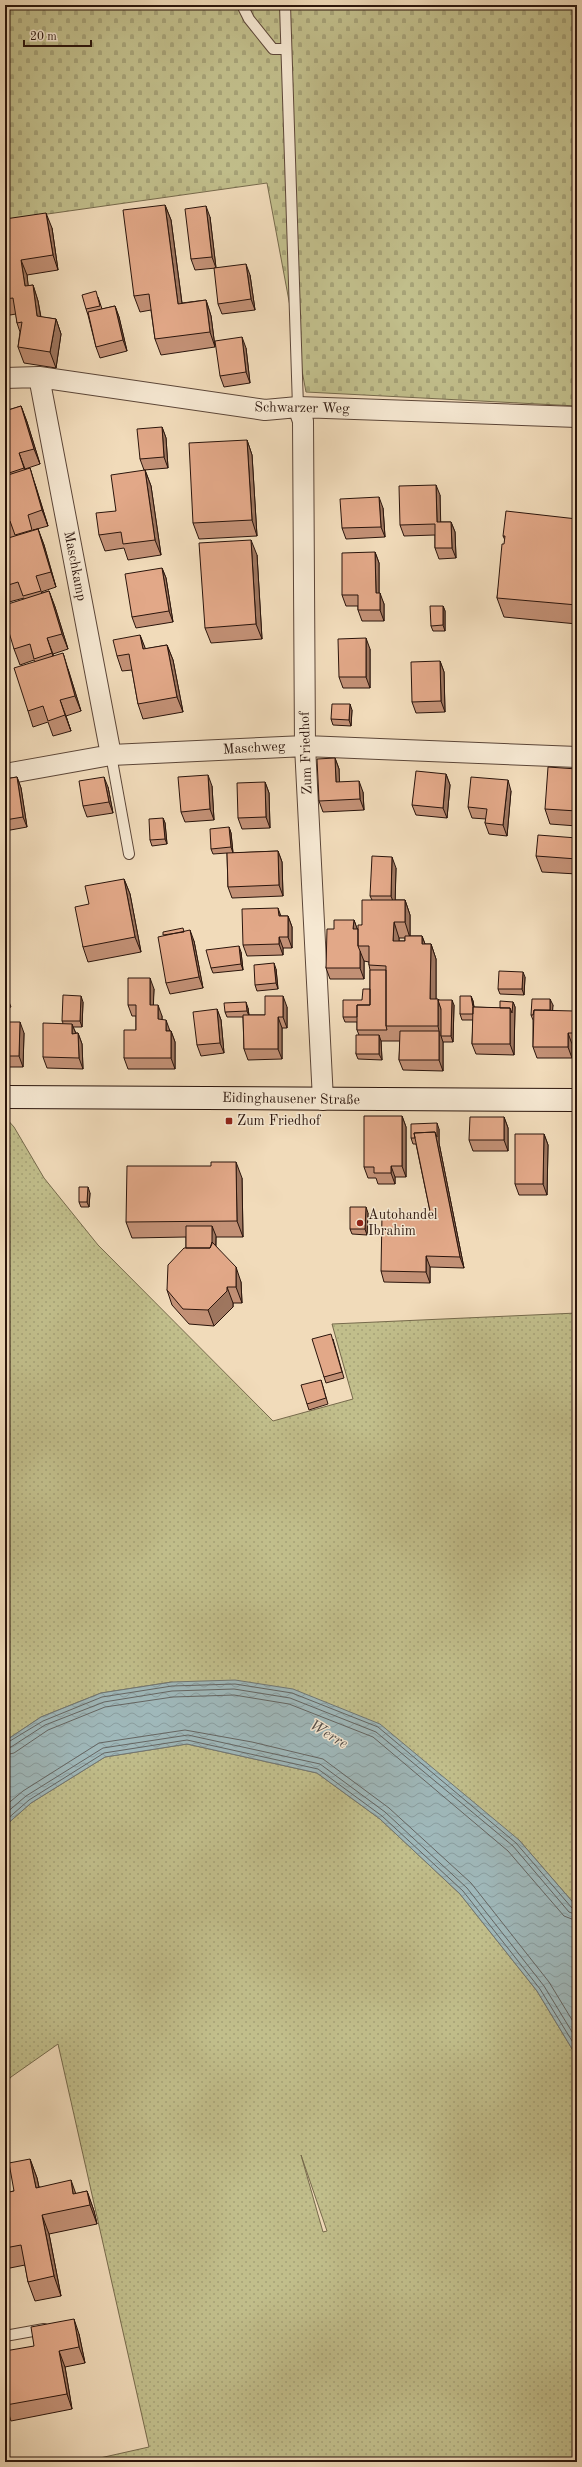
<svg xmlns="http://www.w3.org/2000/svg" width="582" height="2467" viewBox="0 0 582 2467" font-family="'Old Standard TT',serif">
<defs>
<pattern id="grass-dots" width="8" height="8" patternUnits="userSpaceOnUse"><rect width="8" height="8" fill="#c1be8b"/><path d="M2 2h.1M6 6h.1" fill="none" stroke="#a6a277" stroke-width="1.8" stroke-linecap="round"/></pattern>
<pattern id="cemetery-stones" width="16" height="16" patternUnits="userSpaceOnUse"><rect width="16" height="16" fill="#c1be8b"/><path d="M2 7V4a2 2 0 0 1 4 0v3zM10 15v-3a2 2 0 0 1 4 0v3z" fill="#a6a277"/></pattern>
<pattern id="water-waves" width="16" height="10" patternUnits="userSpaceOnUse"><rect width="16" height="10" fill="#9fb8ba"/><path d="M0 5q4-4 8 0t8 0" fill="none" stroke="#899d9f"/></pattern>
</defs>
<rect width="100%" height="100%" fill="#f1dbba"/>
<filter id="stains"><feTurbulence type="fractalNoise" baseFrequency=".005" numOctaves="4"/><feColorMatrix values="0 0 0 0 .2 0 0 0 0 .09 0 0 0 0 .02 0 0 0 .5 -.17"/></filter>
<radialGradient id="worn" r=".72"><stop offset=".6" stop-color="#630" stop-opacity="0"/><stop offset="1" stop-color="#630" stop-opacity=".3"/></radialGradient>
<!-- grass -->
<path fill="url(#grass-dots)" stroke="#766a4c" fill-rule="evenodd" d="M5 1117 14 1127 44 1178 98 1245 273 1421 353 1399 332 1324 577 1313V1907L519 1840 172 1682 101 1693 41 1717 5 1741Z
M187 1744 317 1773 380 1819 460 1894 537 1991 577 2057V2462H82L149 2447 58 2044 11 2077 5 2084V1826L31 1803 105 1757ZM301 2155 327 2231 323 2232Z"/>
<!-- cemetery -->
<path fill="url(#cemetery-stones)" stroke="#766a4c" d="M5 5H577V406L306 392 267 183 5 220Z"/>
<!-- water -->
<path fill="url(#water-waves)" stroke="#717774" d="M235 1680 293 1689 380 1724 519 1840 577 1907V2057L537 1991 460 1894 380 1819 317 1773 187 1744 105 1757 31 1803 5 1826V1741L41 1717 101 1693 172 1682Z"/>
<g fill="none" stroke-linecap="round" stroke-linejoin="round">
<!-- shore -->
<path stroke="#656663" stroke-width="1" d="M5 1744 43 1721 102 1697 172 1686 235 1684 292 1693 378 1727 516 1843 572 1908 577 1910
M5 1749 11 1747 45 1725 104 1702 172 1691 234 1689 290 1698 376 1732 513 1846 569 1912 577 1915
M5 1755 14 1753 48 1730 105 1707 173 1697 234 1695 289 1704 373 1737 508 1851 564 1916 577 1921
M5 1806 23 1791 99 1743 185 1730 252 1742 323 1759 389 1808 471 1883 549 1982 577 2028
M5 1814 26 1796 103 1748 188 1735 320 1764 385 1812 467 1888 544 1986 577 2040
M5 1821 29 1800 104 1753 187 1740 318 1769 382 1816 463 1891 540 1989 577 2049"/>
<!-- lane casing -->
<g stroke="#5c4638" stroke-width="12">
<path id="lane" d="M242 5 249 19 273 49H286
M285 5 298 407
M111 755 129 854
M5 2336 44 2329"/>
</g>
<!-- street casing -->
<g stroke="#5c4638" stroke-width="22">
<path id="street" d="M39 377 111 755
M5 378 39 377 265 410 298 407 577 417
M298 407 303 421 305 746 323 1100
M5 774 111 755 305 746 577 757"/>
</g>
<!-- secondary casing -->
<g stroke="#2b150c" stroke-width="24">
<path id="secondary" d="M5 1097 577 1100"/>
</g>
<!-- lane -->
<use href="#lane" stroke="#f6e8d2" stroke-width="10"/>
<!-- street -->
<use href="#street" stroke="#f6e8d2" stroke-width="20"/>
<!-- secondary -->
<use href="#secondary" stroke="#f6e8d2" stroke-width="22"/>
</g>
<!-- wall -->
<path fill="#c29075" stroke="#2b150c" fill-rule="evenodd" d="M165 205 171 220 182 303 206 300 211 316 215 347 161 355 155 339 151 310 140 312 134 296Z
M210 217 216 268 195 270 191 259Z
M5 219 52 228 58 270 27 275 28 286 33 285 38 301 41 317 56 319 61 334 56 368 24 363 18 347 20 332 17 323 16 314 10 315 5 301Z
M250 275 255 310 222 314 218 304Z
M98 297 102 309 115 306 119 317 127 351 100 358 96 347 88 315 86 309Z
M246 348 250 383 224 387 220 376Z
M21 406 27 422 40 464 25 469 35 484 48 526 33 530 38 529 44 545 56 587 41 592 42 593 49 591 55 607 68 649 53 654V656L68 669 81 711 66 716 71 731 53 736 48 722 33 727 28 711 35 662 34 660 20 665 14 649 24 599V598L9 602 5 592V411Z
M162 427 166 438 168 468 144 470 140 459Z
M247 440 252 455 257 536 199 539 193 523Z
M145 470 151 486 161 555 128 560 124 548 105 551 99 535Z
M440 495V522H451L455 532 456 558 439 559 435 548V535L404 536 400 525Z
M383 508 385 537 346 539 342 528Z
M577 519V624L504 617 497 598 505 540 503 536Z
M375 552 379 563V593L384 604V621H362L358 610V606H346L342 595Z
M257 555 262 639 211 643 205 628Z
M162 568 166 578 173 622 136 628 132 617Z
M443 606 445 611V631H433L431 626Z
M140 635 145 649 167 645 173 660 183 712 143 719 138 704 132 670 122 671 117 656Z
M370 649V688H343L339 677Z
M440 661 444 672 445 712 416 713 412 702Z
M352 710 351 726 333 725 331 719Z
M335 758 339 769V782L363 792 364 810 323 812 319 801Z
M577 769V826L550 824 545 809Z
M446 774 450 785 447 818 416 815 412 805Z
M17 777 21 788 27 827 5 831V779Z
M265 782 269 793 270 828 242 829 238 818Z
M212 786 214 820 185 822 181 812Z
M108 787 113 813 87 817 83 806Z
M511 791 507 836 489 834 485 823 486 819 472 818 468 807Z
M163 818 165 823 167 844 152 846 150 840Z
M229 827 231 833 233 853 278 851 282 862 283 896 232 898 228 887 227 853 213 854 211 849Z
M577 838V874L542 872 536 856Z
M396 868 395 900H405L410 915V936H422L425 944H431L436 959V999L454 1005 453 1042H443V1071L403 1070 399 1060 400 1041H381L382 1060 358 1059 356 1054 359 1035 357 1030V1022H345L343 1017 362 1000 370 989V970L369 965V962L364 961V979H330L326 968 334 929 354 920 357 929H358L362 925 372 900 370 896ZM399 938H405V941H399Z
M124 879 130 894 141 952 88 962 83 947 89 904Z
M281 916H288L292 927V948H283V955L247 956 243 945Z
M184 931 194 941 203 988 170 994 166 983Z
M241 952 243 970 213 973 211 968Z
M276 969 278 989 257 991 255 985Z
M525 977 524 995 500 994 498 989Z
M154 989 153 1005 162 1016V1020L170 1031H171L175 1042V1069H128L124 1058 136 1030V1016H132L128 1005Z
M5 992 11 1007 5 1009Z
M471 996 473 1001 474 1007 500 1008 513 1002 515 1007 514 1055 476 1054 472 1044 473 1020H462L460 1014Z
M83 1002 82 1027H73L76 1033H78L82 1044 83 1069 47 1068 43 1057 63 1023 62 1021Z
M553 1005 552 1010 577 1019V1044H572V1058H537L533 1047V1020L531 1015Z
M287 1007V1028H282V1059L248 1060 244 1049 243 1017H227L225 1012 248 1008 249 1015H265Z
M217 1009 221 1020 224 1053 201 1056 197 1045Z
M5 1022 24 1033 23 1067H5Z
M402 1116 406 1127V1177H395V1184H378L376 1178H368L364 1167Z
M504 1117 508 1128V1151H473L469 1140Z
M439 1129V1143L464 1268 430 1267V1283L384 1282 381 1271 431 1216 416 1144H413L411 1138Z
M544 1134 548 1145 547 1195H519L515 1184Z
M242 1178 243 1237H216V1246L241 1282 242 1303H233V1307L214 1326 189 1324 172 1305 167 1290 186 1248V1237L132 1238 126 1222Z
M90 1193 89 1207H81L79 1202Z
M368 1213 367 1235 352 1234 350 1229Z
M333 1339 344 1378 326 1383 324 1377Z
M321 1380 328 1404 309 1410 307 1404Z
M30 2159 37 2178 39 2187 75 2194 87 2191 94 2211 97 2224 49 2234 61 2296 35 2301 28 2282 25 2265 5 2269V2193L14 2191Z
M79 2334 85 2363 65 2367 72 2409 11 2421 6 2405 34 2346Z"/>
<!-- shaded-wall -->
<path fill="#9e765f" stroke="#2b150c" d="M165 205 171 220 184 319 178 304Z
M206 206 210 217 216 268 212 257Z
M46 213 52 228 58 270 53 255Z
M21 260 27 275 30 302 25 286Z
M246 264 250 275 255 310 251 299Z
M33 285 38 301 43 331 37 316Z
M206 300 211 316 215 347 210 332Z
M115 306 119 317 127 351 123 340Z
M56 319 61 334 56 368 50 352Z
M242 337 246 348 250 383 246 372Z
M21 406 27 422 40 464 34 449Z
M162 427 166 438 168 468 164 457Z
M247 440 252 455 257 536 252 520Z
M19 453 25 469 29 484 24 468Z
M30 468 35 484 48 526 42 510Z
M145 470 151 486 161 555 155 540Z
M436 485 440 495 441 533 437 522Z
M379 497 383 508 385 537 381 527Z
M451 522 455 532 456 558 452 548Z
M38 529 44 545 56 587 51 572Z
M251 540 257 555 262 639 256 624Z
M375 552 379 563V604L376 593Z
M162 568 166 578 173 622 169 611Z
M49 591 55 607 68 649 62 634Z
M380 593 384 604V621L380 610Z
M443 606 445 611V631L443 625Z
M140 635 146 650 143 649Z
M47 638 53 654 57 669 52 653Z
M366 638 370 649V688L366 677Z
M167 645 173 660 183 712 177 697Z
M63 653 68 669 81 711 75 696Z
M440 661 444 672 445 712 441 701Z
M60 700 66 716 71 731 65 715Z
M350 704 352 710 351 726 349 720Z
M335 758 339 769 340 793 336 782Z
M446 774 450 785 447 818 443 808Z
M208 775 212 786 214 820 210 809Z
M17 777 21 788 27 827 23 817Z
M104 777 108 787 113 813 109 802Z
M508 780 511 791 507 836 503 825Z
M359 781 363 792 364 810 360 799Z
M265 782 269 793 270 828 266 817Z
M163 818 165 823 167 844 165 839Z
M229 827 231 833 233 853 231 847Z
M278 851 282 862 283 896 279 885Z
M392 857 396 868 395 907 391 896Z
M124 879 130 894 141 952 135 937Z
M405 900 410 915V938L405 922Z
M278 908 282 919 279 916Z
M288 916 292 927V948L288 937Z
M354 920 358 931 353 929Z
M394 922 399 938V956L393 941Z
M190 930 194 941 203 988 199 977Z
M422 936 428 952 422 944Z
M279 937 283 948V955L279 944Z
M431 944 436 959V1009L430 999Z
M239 946 241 952 243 970 241 964Z
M360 951 364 961V979L360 968Z
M274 963 276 969 278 989 276 983Z
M523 972 525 977 524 995 522 989Z
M150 978 154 989 153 1016 150 1005Z
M81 996 83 1002 82 1027 80 1021Z
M283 996 287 1007V1028L283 1017Z
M471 996 473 1001 476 1020 474 1014Z
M438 999 443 1015 441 1036 443 1042V1071L439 1060V1031L438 1026Z
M550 999 553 1005 552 1021 550 1015Z
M452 1000 454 1005 453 1042 451 1036Z
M246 1002 248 1008 249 1016 247 1011Z
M513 1002 515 1007 514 1055 510 1044V1008Z
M158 1005 162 1016V1030L158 1019Z
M217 1009 221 1020 224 1053 220 1043Z
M574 1011 577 1019V1044L573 1033Z
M278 1017 282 1028V1059L278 1049Z
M166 1020 170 1031H166Z
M20 1022 24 1033 23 1067 19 1056Z
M72 1024 76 1034H72Z
M171 1031 175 1042V1069L171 1058Z
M78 1033 82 1044 83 1069 79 1058Z
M568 1033 572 1044V1058L568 1047Z
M379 1035 381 1041 382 1060 379 1054Z
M402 1116 406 1127V1177L402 1166Z
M504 1117 508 1128V1151L504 1140Z
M437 1123 439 1129V1143L464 1268 460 1257 435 1132Z
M544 1134 548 1145 547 1195 543 1184Z
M236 1162 242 1178 243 1237 237 1221Z
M391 1166 395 1177V1184L391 1173Z
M88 1187 90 1193 89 1207 87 1202Z
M366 1207 368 1213 367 1235 365 1229Z
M212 1226 216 1236 215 1264 211 1253Z
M426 1256 430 1267V1283L426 1272Z
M236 1267 241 1282 242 1303 236 1287Z
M227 1287 233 1303V1307L214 1326 208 1310Z
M30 2159 37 2178 43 2207 36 2188Z
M71 2180 78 2200 73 2194Z
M87 2191 94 2211 97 2224 90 2205Z
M42 2215 49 2234 61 2296 54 2276Z
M74 2319 79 2334 85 2363 79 2347Z
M59 2351 65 2367 72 2409 67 2394Z"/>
<!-- building -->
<path fill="#e2a888" stroke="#2b150c" d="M165 205 178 304 206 300 210 332 155 339 149 294 134 296 123 210Z
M206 206 212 257 191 259 185 209Z
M46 213 53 255 21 260 25 286 33 285 37 316 56 319 50 352 18 347 22 322 17 323 13 298 5 299V219Z
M246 264 251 299 218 304 214 268Z
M96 291 100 306 86 309 82 295Z
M115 306 123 340 96 347 88 312Z
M242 337 246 372 220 376 215 341Z
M21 406 34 449 19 453 24 468 6 474 5 470V411Z
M162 427 164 457 140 459 137 429Z
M247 440 252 520 193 523 189 443Z
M30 468 42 510 28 515 32 530 15 535 10 521 5 523V476Z
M145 470 155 540 123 544 121 532 99 535 96 513 116 511 111 475Z
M436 485 437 522H451L452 548H435V524L400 525 399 486Z
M379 497 381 527 342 528 340 499Z
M506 511 577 519V605L497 598 502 544H504L505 536H503Z
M38 529 51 572 36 576 41 591 23 596 18 582 5 586V539Z
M251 540 256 624 205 628 199 543Z
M375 552 376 593H380V610H358V595H342V553Z
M162 568 169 611 132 617 125 574Z
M49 591 62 634 47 638 52 653 34 659 30 644 14 649 5 619V605Z
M430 606H443V625L431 626Z
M140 635 143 649 167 645 177 697 138 704 129 654 117 656 113 640Z
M366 638V677H339L338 639Z
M63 653 75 696 60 700 65 715 48 721 43 706 28 711 14 668Z
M440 661 441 701 412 702 411 662Z
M332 704H350L349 720 331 719Z
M335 758 336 782 359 781 360 799 319 801 317 759Z
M548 767 577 769V811L545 809Z
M416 771 446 774 443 808 412 805Z
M208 775 210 809 181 812 178 777Z
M17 777 23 817 5 820V779Z
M104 777 109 802 83 806 79 781Z
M471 777 508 780 503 825 485 823 487 809 468 807Z
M265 782 266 817 238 818 237 783Z
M163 818 165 839 150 840 149 819Z
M229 827 231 847 211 849 210 829Z
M538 835 577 838V859L536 856Z
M278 851 279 885 228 887 227 853Z
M372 856 392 857 391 896H370Z
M124 879 135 937 83 947 75 907 89 904 85 886Z
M362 900H405V922H394L393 941H405V936H422V944H431L430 999H438V1026H386V966L369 965V946H358V925H362Z
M278 908 279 916H288V937H279V944L243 945 242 909Z
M334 920H354L353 929H358V946L360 951V968H326L327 929H334Z
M183 928 184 932 163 935V932Z
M190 930 199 977 166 983 158 937Z
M239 946 241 964 211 968 206 950Z
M274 963 276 983 255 985 254 965Z
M370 970H386V1026L387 1030H357V1005H370Z
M499 971 523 972 522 989H498Z
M128 978H150V1005H158V1019L166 1020V1031H171V1058H124V1030H136V1005H128Z
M363 989H370V1005H357V1017H343V1000H362Z
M63 995 81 996 80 1021H62Z
M265 996H283V1017H278V1049H244L243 1015H265Z
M460 996H471L473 1007V1014H460Z
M532 999H550V1010H534L533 1015H531Z
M438 1000H452L451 1036H441V1009Z
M500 1001 513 1002 512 1013 510 1008H500Z
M246 1002 247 1011 225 1012 224 1003Z
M473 1007 510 1008V1044H472Z
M217 1009 220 1043 197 1045 193 1012Z
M534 1010 574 1011 573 1033H568V1047H533Z
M5 1022H20L19 1056H5Z
M43 1023 72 1024V1034L78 1033 79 1058 43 1057Z
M400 1031H439V1060H399Z
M356 1035H379V1054H356Z
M364 1116H402V1166H391V1173H374V1167H364Z
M470 1117H504V1140H469Z
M437 1123V1137L435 1132 414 1133 415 1138H411V1124Z
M435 1132 460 1257 426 1256V1272L381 1271 382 1215 431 1216 414 1133Z
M515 1134H544L543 1184H515Z
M211 1162H236L237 1221 126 1222 127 1166H211Z
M79 1187H88L87 1202H79Z
M350 1207H366L365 1229H350Z
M186 1226H212V1244L210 1248H186Z
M212 1242 236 1267V1287H227V1291L208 1310 183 1309 167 1290 168 1265 184 1248H210Z
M331 1334 342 1372 324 1377 312 1339Z
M321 1380 326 1398 307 1404 301 1385Z
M30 2159 36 2188 71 2180 73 2194 87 2191 90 2205 42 2215 54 2276 28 2282 21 2245 5 2248V2193L14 2191 9 2163Z
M74 2319 79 2347 59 2351 67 2394 6 2405 5 2402V2351L34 2346 31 2327Z"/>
<!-- markers -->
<g fill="#8f2418" stroke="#f6e8d2" stroke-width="1.5">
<rect x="225" y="1117" width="8" height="8" rx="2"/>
<circle cx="360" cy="1223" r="4"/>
</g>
<g text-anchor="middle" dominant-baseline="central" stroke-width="3" stroke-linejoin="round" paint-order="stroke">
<!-- street labels -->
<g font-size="14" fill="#2b150c" stroke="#f6e8d2">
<text transform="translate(302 408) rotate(1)">Schwarzer Weg</text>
<text transform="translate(75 566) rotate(79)">Maschkamp</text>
<text transform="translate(254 748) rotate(-3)">Maschweg</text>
<text transform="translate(306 753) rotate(-92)">Zum Friedhof</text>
<text transform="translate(291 1099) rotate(1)">Eidinghausener Straße</text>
</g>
<!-- poi labels -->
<g font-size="14" fill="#2b150c" stroke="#f6e8d2" text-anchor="start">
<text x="237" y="1121">Zum Friedhof</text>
<text x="368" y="1215">Autohandel<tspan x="368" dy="16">Ibrahim</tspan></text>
</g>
<!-- water labels -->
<g font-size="15" font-style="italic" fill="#544e49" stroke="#f6e8d2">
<text transform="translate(328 1735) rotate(31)">Werre</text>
</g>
</g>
<!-- margin -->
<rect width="582" height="2467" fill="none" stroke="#f1dbba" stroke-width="20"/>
<rect x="6" y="6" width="570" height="2455" fill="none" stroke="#2b150c" stroke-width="2"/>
<rect x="10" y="10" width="562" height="2447" fill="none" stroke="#2b150c"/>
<!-- scale -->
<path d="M24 40v6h67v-6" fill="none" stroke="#2b150c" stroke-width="2"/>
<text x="30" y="40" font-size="12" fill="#2b150c" stroke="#f6e8d2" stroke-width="3" paint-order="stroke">20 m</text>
<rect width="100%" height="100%" filter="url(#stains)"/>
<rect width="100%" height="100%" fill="url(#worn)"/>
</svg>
